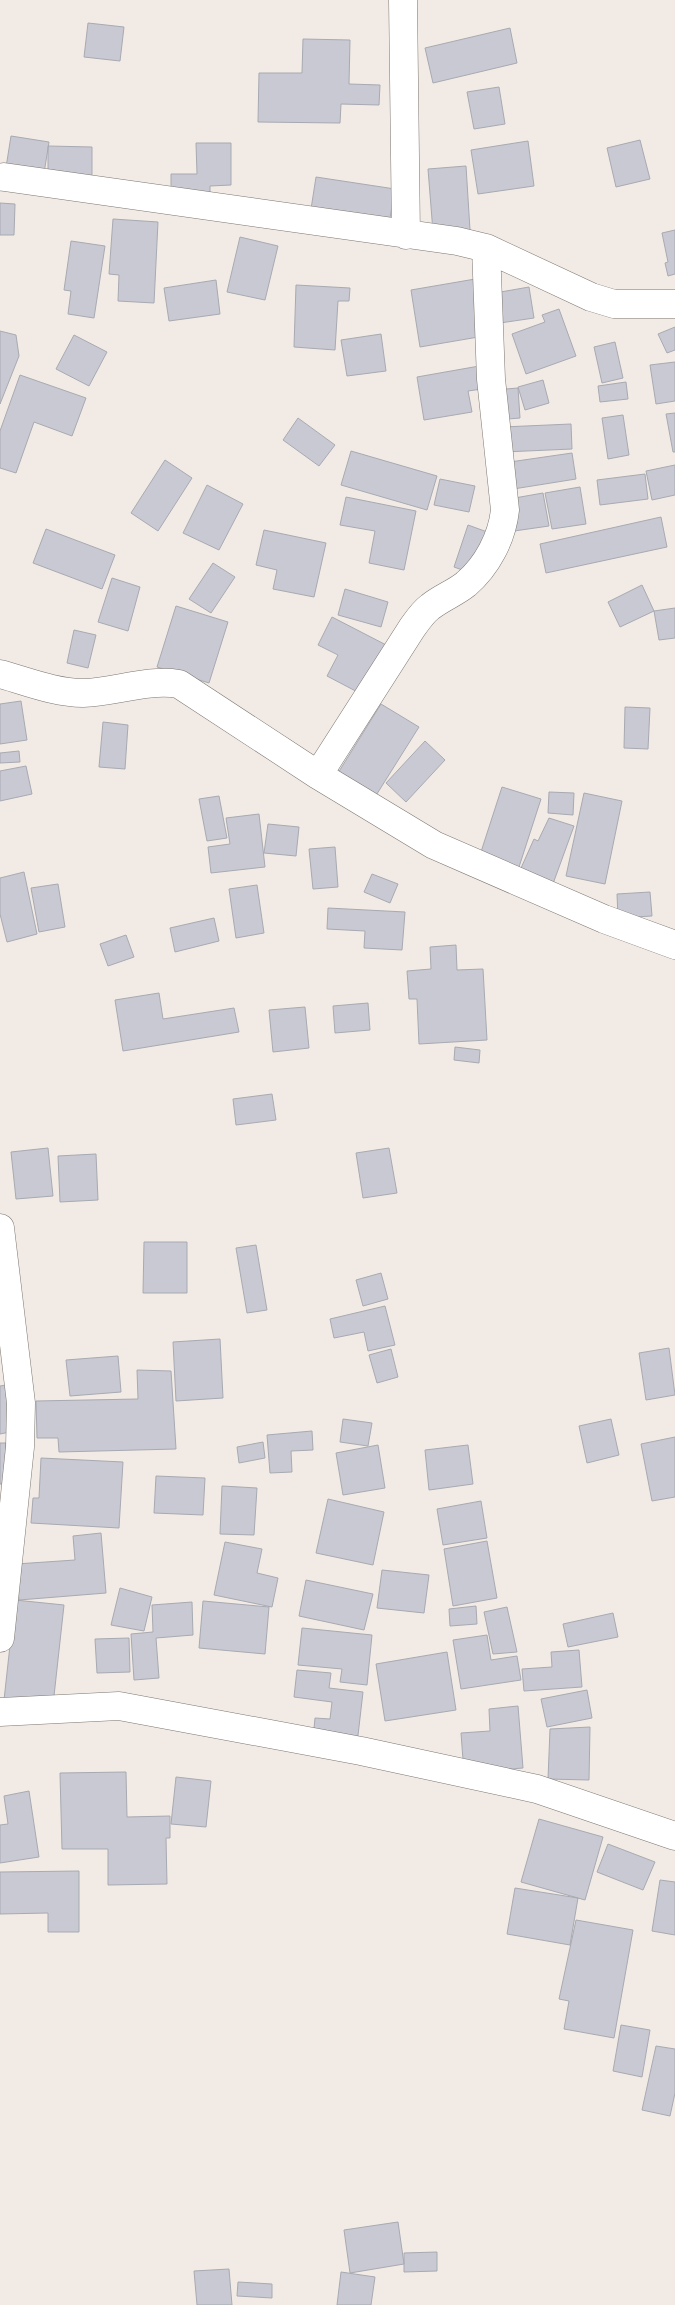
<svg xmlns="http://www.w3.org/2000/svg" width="675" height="2305" viewBox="0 0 675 2305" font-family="Arial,sans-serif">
<rect width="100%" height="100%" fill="#f2eae4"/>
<!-- building -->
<path fill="#c8c9d2" stroke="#a8aab2" d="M88 23 124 27 120 61 84 57Z
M510 28 517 63 433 83 425 48Z
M303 39 350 40 349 84 380 85 379 105 341 104 340 123 258 122 259 73H302Z
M499 87 505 124 474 129 467 92Z
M11 136 49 142 42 186 4 180Z
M640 140 650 179 616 187 607 148Z
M528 141 534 186 478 194 471 150Z
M196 143H231V185L210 186V213H171V174H197Z
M48 146 92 147V189L48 188Z
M466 166 470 230 433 232 428 169Z
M316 177 395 189 387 235 309 222Z
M0 203 15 204 14 235H0Z
M113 219 158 222 154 303 118 301 119 275 109 274Z
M675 230V274L668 276 665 263 668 262 662 233Z
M240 237 278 246 265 300 227 292Z
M71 241 105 246 94 318 68 314 71 291 64 290Z
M481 278 490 335 420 347 411 290Z
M216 280 220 314 169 321 164 288Z
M296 285 350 288 349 301H338L335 350 294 347Z
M529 287 534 318 500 323 495 293Z
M559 309 576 356 526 374 512 334 545 322 542 315Z
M675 327V350L667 353 658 334Z
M0 331 16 335 19 356 0 404Z
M381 334 386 371 347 376 341 340Z
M74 335 107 352 89 386 56 369Z
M615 342 623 378 602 383 594 347Z
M675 362V401L656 404 650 365Z
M485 365 489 388 468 391 472 412 424 420 417 377Z
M20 375 86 398 72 436 34 422 16 473 0 468V431Z
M543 380 549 403 525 410 518 387Z
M626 382 628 399 600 402 598 386Z
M518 388 520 418 497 420 494 390Z
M675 413V452H673L666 414Z
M623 415 629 455 608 459 602 418Z
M298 418 335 445 319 466 283 440Z
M571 424 572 449 504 452 503 427Z
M351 451 437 476 427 510 341 485Z
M572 453 576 479 507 490 503 463Z
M165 460 192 478 158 531 131 513Z
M675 465V495L652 500 646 471Z
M645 474 648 499 600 505 597 480Z
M440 479 475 486 469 512 434 505Z
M207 485 243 504 219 550 183 533Z
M580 487 586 524 552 529 545 493Z
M543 493 549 526 514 531 509 499Z
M346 497 416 511 404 570 369 563 375 531 340 525Z
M661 517 667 547 546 573 540 544Z
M468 525 490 533 476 575 454 567Z
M46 529 115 555 102 589 33 563Z
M264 530 326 543 314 597 273 589 277 570 256 565Z
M213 563 235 577 211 613 189 599Z
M112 578 140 587 128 631 98 622Z
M642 585 654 611 620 627 608 602Z
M345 589 388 602 381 627 338 615Z
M176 606 228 622 209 683 157 667Z
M675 608V638L659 640 654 611Z
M332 617 392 648 367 697 327 676 338 655 318 645Z
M74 630 96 635 88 668 67 663Z
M21 701 27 740 0 744V704Z
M381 704 419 727 375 797 338 773Z
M625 707 650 708 648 749 624 748Z
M103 722 128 725 125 769 99 767Z
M425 741 445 760 406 802 386 783Z
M19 751 20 762 0 763V753Z
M26 766 32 794 0 801V771Z
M502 787 541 799 518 870 479 858Z
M549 792 574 793 573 815 548 813Z
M584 793 622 801 605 884 566 876Z
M219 796 227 838 207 841 199 799Z
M259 814 265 867 211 873 208 847 230 844 226 818Z
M549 818 574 826 550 892 517 877 534 839 538 841Z
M268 824 299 827 296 856 264 853Z
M335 847 338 887 313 889 309 849Z
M24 872 37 934 7 942 0 914V878Z
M372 874 398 884 390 903 364 892Z
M58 884 65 927 39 932 31 888Z
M257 885 264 933 236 938 229 889Z
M650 892 652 916 618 918 617 894Z
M328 908 405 912 402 950 364 948 365 931 327 929Z
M214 918 219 941 175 952 170 928Z
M126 935 134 957 108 966 100 944Z
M456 945 457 970 483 969 487 1040 419 1044 417 999H409L407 971 431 969 430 947Z
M159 993 163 1019 234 1008 239 1032 123 1051 115 1000Z
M368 1003 370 1030 335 1033 333 1006Z
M305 1007 309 1048 273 1052 269 1010Z
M455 1047 480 1050 479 1063 454 1060Z
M272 1094 276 1120 236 1125 233 1099Z
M48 1148 53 1196 16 1199 11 1152Z
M389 1148 397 1193 363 1198 356 1153Z
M96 1154 98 1200 60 1202 58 1156Z
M144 1242H187V1293H143Z
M256 1245 267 1310 247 1313 236 1248Z
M381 1273 388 1299 363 1306 356 1280Z
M385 1306 395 1345 368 1351 364 1332 334 1338 330 1319Z
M220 1339 223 1398 176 1401 173 1342Z
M669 1348 675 1395 646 1400 639 1353Z
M391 1349 398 1377 377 1383 369 1355Z
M118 1356 121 1392 70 1396 66 1360Z
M137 1370 171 1371 176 1449 59 1452 58 1438H37L36 1401 138 1399Z
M12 1384 15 1431 0 1434V1386Z
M343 1419 372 1423 368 1446 340 1442Z
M611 1419 619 1455 587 1463 579 1426Z
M312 1431 313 1450 291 1451 292 1472 270 1473 267 1435Z
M675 1437V1497L652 1501 641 1444Z
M263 1442 265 1458 239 1463 237 1447Z
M0 1443H6L5 1484H0Z
M378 1445 385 1488 343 1495 336 1453Z
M468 1445 473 1484 429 1490 425 1450Z
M41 1458 123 1462 119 1528 31 1523 33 1498H39Z
M156 1476 205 1478 203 1515 154 1513Z
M222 1486 257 1488 254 1535 220 1534Z
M328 1499 384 1512 373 1565 316 1553Z
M481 1501 487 1538 443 1545 437 1509Z
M101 1533 106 1593 19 1600 16 1564 75 1560 73 1536Z
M487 1541 497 1598 453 1606 444 1549Z
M225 1542 262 1549 257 1573 278 1578 272 1607 214 1595Z
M382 1570 429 1575 424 1613 377 1608Z
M306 1580 373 1594 364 1630 299 1616Z
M120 1588 152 1597 144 1631 111 1625Z
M15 1600 64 1605 53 1705 4 1700Z
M203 1601 269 1607 265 1654 199 1648Z
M192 1602 193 1635 156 1638 159 1678 134 1680 131 1634 153 1632 152 1605Z
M476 1606 477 1624 450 1626 449 1609Z
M507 1607 517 1652 493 1654 484 1612Z
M613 1613 618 1637 568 1647 563 1624Z
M302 1628 372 1635 367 1685 340 1682 342 1669 298 1665Z
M487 1635 491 1660 517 1656 521 1680 461 1689 453 1640Z
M129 1638 130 1672 97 1673 95 1639Z
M579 1650 582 1687 524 1691 522 1669 552 1667 551 1652Z
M447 1652 456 1710 385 1721 376 1664Z
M297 1670 331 1673 329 1688 363 1692 357 1744 313 1739 315 1718 330 1719 332 1702 294 1697Z
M587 1690 592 1718 547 1727 541 1699Z
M518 1706 523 1768 464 1773 461 1733 490 1731 489 1709Z
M590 1727 589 1780 548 1779 550 1729Z
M126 1772 127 1817 170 1816V1838H166L167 1884 108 1885V1849H62L60 1773Z
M176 1777 211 1781 206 1827 171 1824Z
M29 1791 39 1857 0 1863V1825L8 1824 4 1796Z
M539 1819 603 1837 585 1900 521 1882Z
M608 1844 655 1862 643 1890 597 1872Z
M79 1871V1932H48V1913L0 1914V1872Z
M660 1880 675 1882V1935L652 1931Z
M515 1888 578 1898 570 1945 507 1934Z
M576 1920 633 1930 614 2038 564 2029 569 2001 559 1999Z
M621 2025 650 2030 642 2077 613 2071Z
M656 2046 675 2049V2093L670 2116 642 2110Z
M398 2222 404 2264 350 2273 344 2230Z
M437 2252V2271L404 2272V2253Z
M229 2269 232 2305H197L194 2271Z
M341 2272 375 2277 371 2305H337Z
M238 2282 272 2284V2298L237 2296Z"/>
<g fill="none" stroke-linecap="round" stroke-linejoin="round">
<!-- street casing -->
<g stroke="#7d7771" stroke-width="29">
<path id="street" d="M403 0 406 235
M4 177 457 241 486 248 591 297 614 304H675
M0 674C26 681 55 693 83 693 115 692 147 679 179 684L318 775 434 845 604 919 675 945
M318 775 412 628C417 621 423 612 430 607 441 598 455 593 466 584 487 566 502 538 505 510L491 379 486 248
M0 1228 21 1403 20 1447 0 1638
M0 1712 119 1706 361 1751 537 1789 675 1836"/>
</g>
<!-- street -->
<use href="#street" stroke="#fff" stroke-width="28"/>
</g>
</svg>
